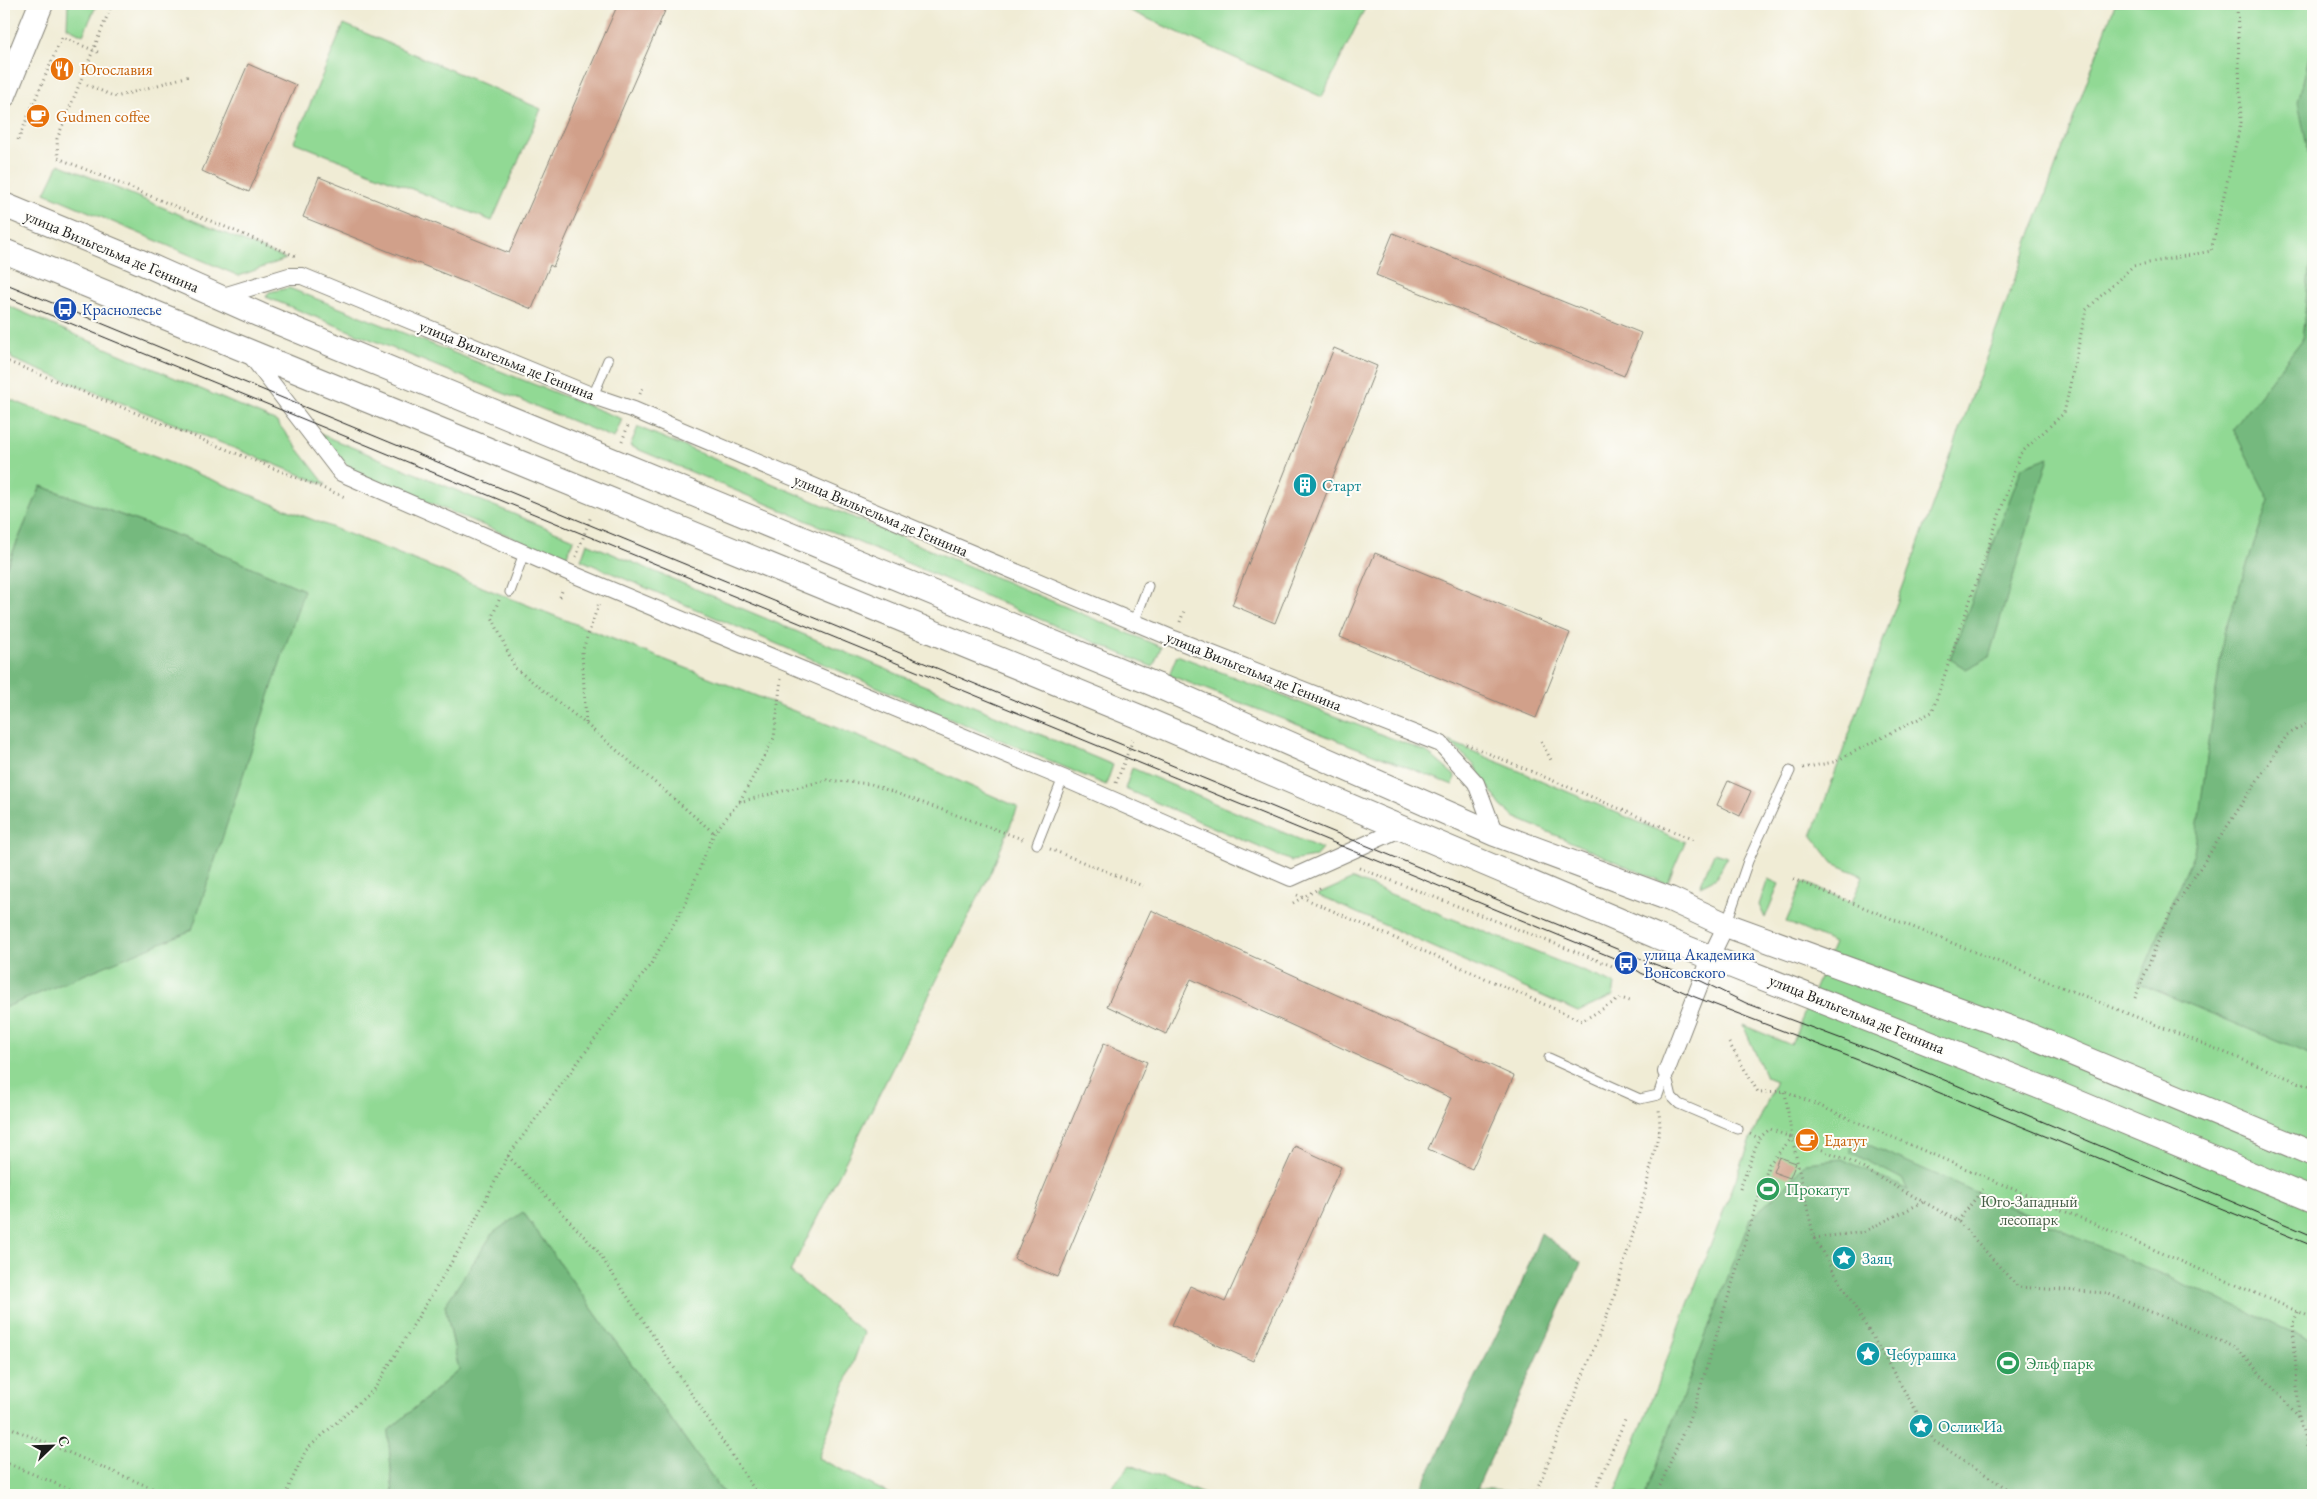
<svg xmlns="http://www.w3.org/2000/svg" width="2317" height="1499" viewBox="0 0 2317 1499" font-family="'EB Garamond',serif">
<rect width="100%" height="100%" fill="#fdfcf7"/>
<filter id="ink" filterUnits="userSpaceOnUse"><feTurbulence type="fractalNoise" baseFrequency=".02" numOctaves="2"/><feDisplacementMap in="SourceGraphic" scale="10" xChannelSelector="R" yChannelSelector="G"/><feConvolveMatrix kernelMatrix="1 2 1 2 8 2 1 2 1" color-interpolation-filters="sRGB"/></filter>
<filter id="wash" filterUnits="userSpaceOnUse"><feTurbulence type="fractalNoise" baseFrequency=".0096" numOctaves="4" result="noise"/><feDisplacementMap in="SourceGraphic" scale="20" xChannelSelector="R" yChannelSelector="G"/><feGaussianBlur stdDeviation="1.12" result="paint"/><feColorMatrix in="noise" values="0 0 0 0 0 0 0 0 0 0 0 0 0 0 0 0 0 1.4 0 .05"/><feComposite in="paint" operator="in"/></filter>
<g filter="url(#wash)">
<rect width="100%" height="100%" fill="#f0ecd5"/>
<!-- green -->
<path fill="#91d994" stroke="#567a58" d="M68 4H97L83 35 67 27Z
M1115 4H1367L1322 97Z
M2115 4H2313V1495H1615L1752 1137 1776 1081 1766 1077 1743 1025 1791 1045 1834 943 1786 922 1803 882 1852 902 1863 876 1833 863 1812 836Z
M344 24 541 109 492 221 294 142Z
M59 164 286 259 239 276 45 193Z
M289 288 622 419 614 438 266 297 269 292Z
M4 304 277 422 326 485 12 359 4 337Z
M4 397 862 738 1018 807 991 872 790 1272 864 1333 818 1458 892 1495H725L523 1212 445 1305 459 1370 388 1431 393 1495H4V1008L31 995 304 590 187 539 41 486 4 573Z
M638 427 1161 647 1153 667 630 446Z
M320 434 574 539 565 559 352 471Z
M587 543 1113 765 1106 785 581 560Z
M1177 655 1427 752 1455 776 1453 785 1169 675Z
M1449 741 1685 842 1667 884 1514 817 1501 806 1473 764Z
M1132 768 1322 849 1315 857 1291 861 1125 789Z
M1714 853 1727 857 1716 878 1700 886Z
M1353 879 1615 984 1613 996 1578 1012 1317 895Z
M1768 879 1779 884 1765 918 1759 905Z
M1130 1465 1206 1495H1105Z
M1477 1488 1574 1495H1474Z"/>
<!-- forest -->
<path fill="#74b97e" stroke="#486a4d" d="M2313 40V176L2298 102Z
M2313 232V1056L2138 983 2194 853 2224 632 2269 500 2233 429 2302 340Z
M2049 457 1989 657 1966 669 1950 659 2022 467Z
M41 486 187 539 304 590 192 930 4 1008V573Z
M1851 1137 2313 1341V1495H1645L1750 1219 1790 1182 1805 1163 1842 1159 1908 1190 1902 1179 1850 1152Z
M523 1212 725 1495H393L388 1431 459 1370 445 1305 493 1233Z
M1541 1233 1581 1263 1474 1495H1418L1520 1287Z"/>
<g id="blocks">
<!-- building -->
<path fill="#d1a08a" d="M618 4H668L553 267 550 265 532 309 303 217 319 177 509 253Z
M248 64 296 85 249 192 202 171Z
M1393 233 1641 333 1624 376 1376 275Z
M1334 348 1377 366 1275 623 1232 605Z
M1375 553 1570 633 1536 718 1340 637Z
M1728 781 1751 791 1740 816 1717 805Z
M1151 910 1514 1076 1472 1169 1428 1149 1451 1098 1191 979 1166 1034 1107 1006Z
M1104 1043 1147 1062 1058 1277 1014 1259Z
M1295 1146 1341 1167 1253 1361 1172 1325 1190 1286 1225 1302Z
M1779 1157 1796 1163 1790 1178 1773 1172Z"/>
</g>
</g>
<g filter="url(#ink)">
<use href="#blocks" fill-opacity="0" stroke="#868478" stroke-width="1"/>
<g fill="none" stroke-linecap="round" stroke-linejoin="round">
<!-- service casing -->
<g stroke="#868478" stroke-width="11">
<path id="service" d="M593 396 608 360
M510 592 524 553
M1134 623 1148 586
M1037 844 1063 778
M1726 925 1748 861 1790 771
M1549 1058 1640 1099 1658 1095 1666 1072
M1666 1072 1672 1097 1679 1104 1738 1129"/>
</g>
<!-- minor casing -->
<g stroke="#868478" stroke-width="18">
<path id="minor" d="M220 297 289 276H302L593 396 634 410 1174 639 1441 744 1476 783 1495 834
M248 352 341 473 570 573 1063 778 1291 878 1400 829
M1666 1072 1711 956 1726 925"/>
</g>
<!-- secondary casing -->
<g stroke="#868478" stroke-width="26">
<path id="secondary" d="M4 95 41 4
M4 205 134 259 260 315 1156 685 1495 834 1670 899 1726 925 2021 1032 2313 1154
M4 251 1142 718 1656 936 2053 1092 2313 1200"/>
</g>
<!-- path -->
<path stroke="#868478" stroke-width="3" stroke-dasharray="1 4" stroke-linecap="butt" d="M112 4 57 139 58 158 298 257
M87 85 116 97 189 76
M18 140 62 37 100 53
M4 360 345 497
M640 394 644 385
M622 441 628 426
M576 557 591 516
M560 597 563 588
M499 600 492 617 515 668 586 724 714 833
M1180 622 1184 611
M586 723 582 652 599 603
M1541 741 1552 762
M1466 744 1694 840
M1803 768 1834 762 1932 712 2020 454 2064 413 2086 310 2133 266 2211 251 2241 122 2237 4
M1116 783 1134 737
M740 801 774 738 781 679
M1050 849 1143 886
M1359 868 1633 974
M1793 879 2313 1088
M1297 895 1582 1021 1621 998 1630 1001
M1293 903 1323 886
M2135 998 2168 917 2287 735 2313 720
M1729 1043 1758 1092 1785 1091 2313 1318
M1785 1092 1792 1138 1814 1238 1934 1441 2017 1495
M1750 1134 1759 1138 1770 1129 1848 1160 1958 1221 2018 1287 2106 1293 2237 1348 2299 1417
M508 1156 596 1249 758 1495
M1740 1189 1759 1138
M1958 1221 1983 1189
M1814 1238 1863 1232 1923 1202
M2298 1312 2293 1323 2299 1417 2313 1468
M4 1425 168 1495
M4 1462 83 1495
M285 1495 306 1450 375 1388 465 1240 508 1156 651 964 686 902 714 833 739 802 827 780 871 784 1025 840
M1535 1495 1613 1300 1644 1196 1660 1128 1659 1108
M1593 1495 1625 1420
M1656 1495 1695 1405 1769 1164 1791 1139"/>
<!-- service -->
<use href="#service" stroke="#fff" stroke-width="9"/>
<!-- minor -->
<use href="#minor" stroke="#fff" stroke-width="16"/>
<!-- secondary -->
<use href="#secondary" stroke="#fff" stroke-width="24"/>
<!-- tram -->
<path stroke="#1c1c1c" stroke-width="1" d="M4 283 1646 961 1701 981 1746 1003 1890 1057 2313 1236
M4 296 1626 963 1641 973 1695 997 1884 1070 2313 1246"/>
</g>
</g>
<!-- icons -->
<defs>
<g id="restaurant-disc" transform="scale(1.25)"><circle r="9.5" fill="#e8710a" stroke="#fdfcf7"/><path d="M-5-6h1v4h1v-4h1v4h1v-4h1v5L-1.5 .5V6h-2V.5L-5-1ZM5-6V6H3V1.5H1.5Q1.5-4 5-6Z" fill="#fff"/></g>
<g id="cafe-disc" transform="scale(1.25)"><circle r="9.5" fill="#e8710a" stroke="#fdfcf7"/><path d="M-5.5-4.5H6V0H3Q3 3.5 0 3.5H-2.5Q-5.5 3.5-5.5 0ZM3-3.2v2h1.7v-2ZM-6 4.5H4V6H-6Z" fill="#fff"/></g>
<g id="bus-disc" transform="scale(1.25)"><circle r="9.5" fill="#1a4fb4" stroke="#fdfcf7"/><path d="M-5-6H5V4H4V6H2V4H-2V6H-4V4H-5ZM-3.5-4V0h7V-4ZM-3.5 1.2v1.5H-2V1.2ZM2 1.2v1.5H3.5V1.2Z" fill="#fff"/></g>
<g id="building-disc" transform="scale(1.25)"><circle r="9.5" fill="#0f9aa8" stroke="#fdfcf7"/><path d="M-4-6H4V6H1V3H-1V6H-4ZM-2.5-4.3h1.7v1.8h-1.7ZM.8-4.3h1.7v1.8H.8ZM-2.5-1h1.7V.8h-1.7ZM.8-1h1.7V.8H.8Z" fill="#fff"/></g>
<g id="stadium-disc" transform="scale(1.25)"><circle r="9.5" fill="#2e9e5b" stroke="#fdfcf7"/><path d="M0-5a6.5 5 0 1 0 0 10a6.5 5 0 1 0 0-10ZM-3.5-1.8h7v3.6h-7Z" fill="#fff"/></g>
<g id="sight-disc" transform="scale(1.25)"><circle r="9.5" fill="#0f9aa8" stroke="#fdfcf7"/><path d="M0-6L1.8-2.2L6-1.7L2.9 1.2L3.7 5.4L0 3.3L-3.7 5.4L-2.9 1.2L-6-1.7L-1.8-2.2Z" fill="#fff"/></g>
</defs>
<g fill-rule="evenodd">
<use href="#restaurant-disc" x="62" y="69"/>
<use href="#cafe-disc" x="38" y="116"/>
<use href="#bus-disc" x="65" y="309"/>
<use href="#building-disc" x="1305" y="485"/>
<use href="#bus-disc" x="1626" y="963"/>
<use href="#cafe-disc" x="1807" y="1140"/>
<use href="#stadium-disc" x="1768" y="1189"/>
<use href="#sight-disc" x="1844" y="1258"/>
<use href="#sight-disc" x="1868" y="1354"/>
<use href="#stadium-disc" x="2008" y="1363"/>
<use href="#sight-disc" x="1921" y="1426"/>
</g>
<g text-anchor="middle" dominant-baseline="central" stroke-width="4" stroke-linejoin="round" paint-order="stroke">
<!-- food labels -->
<g font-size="16" fill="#c56008" stroke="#fdfcf7" text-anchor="start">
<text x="80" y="69">Югославия</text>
<text x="56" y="116">Gudmen coffee</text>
<text x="1824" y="1140">Едатут</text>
</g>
<!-- street labels -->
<g font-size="16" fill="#1c1c1c" stroke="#fdfcf7">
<text transform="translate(112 251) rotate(23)">улица Вильгельма де Геннина</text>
<text transform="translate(507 360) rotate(22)">улица Вильгельма де Геннина</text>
<text transform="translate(881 515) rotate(23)">улица Вильгельма де Геннина</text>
<text transform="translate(1254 671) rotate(22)">улица Вильгельма де Геннина</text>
<text transform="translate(1857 1014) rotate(22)">улица Вильгельма де Геннина</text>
</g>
<!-- transit labels -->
<g font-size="16" fill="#164399" stroke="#fdfcf7" text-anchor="start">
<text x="82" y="309">Краснолесье</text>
<text x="1644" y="954">улица Академика<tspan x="1644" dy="18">Вонсовского</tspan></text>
</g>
<!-- culture labels -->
<g font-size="16" fill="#0d838f" stroke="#fdfcf7" text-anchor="start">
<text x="1322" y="485">Старт</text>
<text x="1862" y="1258">Заяц</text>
<text x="1886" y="1354">Чебурашка</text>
<text x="1938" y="1426">Ослик Иа</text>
</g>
<!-- leisure labels -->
<g font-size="16" fill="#27864d" stroke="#fdfcf7" text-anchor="start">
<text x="1786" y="1189">Прокатут</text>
<text x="2026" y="1363">Эльф парк</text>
</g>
<!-- park labels -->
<g font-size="16" fill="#455e46" stroke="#fdfcf7">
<text x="2029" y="1201">Юго-Западный<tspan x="2029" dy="18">лесопарк</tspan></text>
</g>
</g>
<!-- margin -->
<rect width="2317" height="1499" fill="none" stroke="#fdfcf7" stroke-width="20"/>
<!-- north arrow -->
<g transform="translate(52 1446) rotate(67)" stroke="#fdfcf7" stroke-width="4" paint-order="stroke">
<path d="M0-4L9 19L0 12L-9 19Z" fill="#1c1c1c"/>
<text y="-8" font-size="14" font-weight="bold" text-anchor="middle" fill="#1c1c1c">С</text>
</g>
</svg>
